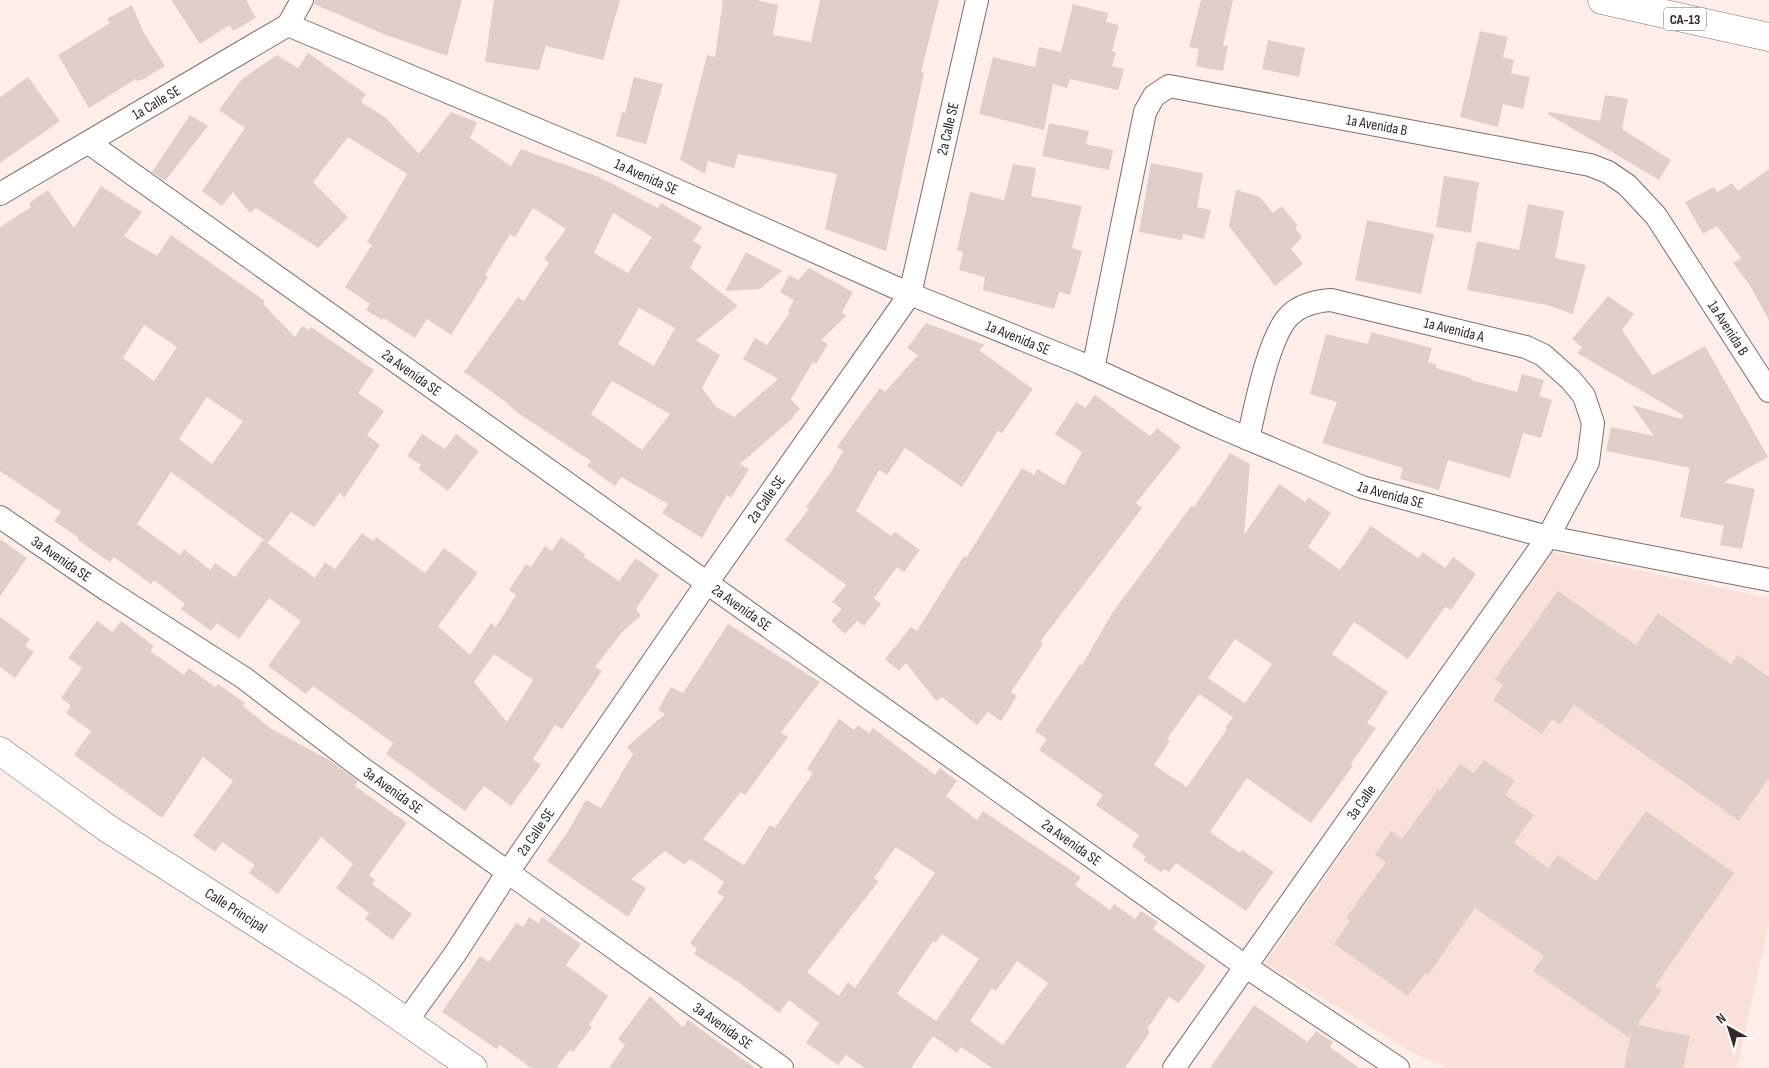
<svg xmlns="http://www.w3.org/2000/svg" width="1769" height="1068" viewBox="0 0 1769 1068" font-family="'Sofia Sans Condensed',sans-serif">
<rect width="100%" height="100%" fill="#feede8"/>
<!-- built -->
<path fill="#f9e0d9" d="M1553 552 1769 598V922L1737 1068H1448L1417 1055 1265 963Z"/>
<!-- building -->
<path fill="#dfcec9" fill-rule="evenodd" d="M171 0H246L256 18 233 31 230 25 200 44Z
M315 0H462L447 56 386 35 314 4Z
M494 0H620L603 60 546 46 539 70 485 62Z
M723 0H756L778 5 773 35 811 42 820 0H939L921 72 924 73 886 251 825 229 837 174 738 154 734 168 708 161 705 174 680 160 707 55 715 57Z
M1201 0H1233L1223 46H1228L1223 71 1196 66 1199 49 1189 47Z
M1073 4 1108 13 1106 22 1119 25 1112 51 1116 52 1112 66 1124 69 1118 90 1070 79 1067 88 1053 84 1044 130 979 114 993 57 1035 67 1039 47 1061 52Z
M132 5 144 33 165 66 144 79 137 81 136 79 89 108 58 55 110 23 107 19Z
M1480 31 1508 37 1503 57 1514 60 1511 73 1530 77 1523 109 1503 104 1498 127 1460 117Z
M1268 40 1305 48 1299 77 1262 69Z
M308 53 366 94 361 102 386 118 419 154 451 112 477 122 470 138 511 166 521 149 599 177 658 208 661 203 702 227 693 241 702 246 690 268 738 306 696 340 720 355 702 388 715 406 734 417 778 379 743 359 755 338 767 345 790 312 788 311 794 300 780 292 789 275 798 280 809 268 853 292 842 312 846 316 821 340 828 344 816 364 813 362 791 399 800 409 793 416 794 417 740 464 749 469 731 498 727 495 702 538 662 513 668 504 621 477 615 486 587 466 591 461 515 411 506 402 464 372 518 297 524 301 549 263 544 259 566 229 533 208 515 237 510 234 485 275 488 277 451 335 427 319 415 338 384 318 382 320 366 310 370 304 345 287 372 245 367 242 407 174 348 137 313 182 348 217 318 248 256 208 250 213 233 192 222 206 202 191 245 128 219 110 242 79 277 55 298 68ZM613 213 652 237 628 273 594 253ZM639 308 675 328 654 366 618 344ZM612 381 670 414 642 450 591 414Z
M28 77 60 121 0 163V97Z
M634 77 663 84 646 144 616 136 622 112 625 113Z
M1605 95 1628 99 1622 129 1671 160 1659 180 1548 114 1549 112 1600 121Z
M190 115 208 126 165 181 152 172Z
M1049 123 1089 131 1086 144 1113 150 1109 170 1042 156Z
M1151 163 1203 173 1197 207 1211 210 1204 239 1183 234 1182 240 1139 232Z
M1013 164 1036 168 1031 196 1082 206 1072 248 1082 251 1070 295 1059 292 1054 309 983 290 985 277 959 270 963 252 957 250 970 192 1004 200Z
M1769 169V320L1749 284 1733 263 1741 258 1717 226 1703 234 1685 202 1714 187 1717 192 1732 183 1738 191Z
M1444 176 1479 182 1471 233 1436 227Z
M101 186 142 212 124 236 157 256 171 235 265 301 263 304 295 337 302 326 309 330 311 327 374 370 358 393 384 411 367 435 380 445 344 498 340 493 314 527 291 512 268 543 171 472 137 524 180 555 184 549 210 570 215 563 235 577 263 540 315 578 325 562 335 569 362 533 373 541 376 537 425 573 444 548 478 573 438 626 470 655 491 623 496 627 516 595 509 590 526 564 531 567 545 546 552 551 561 537 585 554 584 557 619 581 636 558 659 575 636 609 641 616 623 631 595 667 602 671 562 729 555 725 533 759 541 765 511 806 484 786 465 811 386 754 393 743 313 686 306 694 268 666 301 621 269 598 239 639 217 623 211 631 181 609 185 604 154 580 151 584 114 557 110 562 78 540 79 538 54 521 61 512 0 471V227L31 207 29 203 48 190 74 228ZM144 325 177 347 154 381 123 358ZM207 397 243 421 212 464 179 439ZM494 654 533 680 507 722 474 682Z
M1236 190 1260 197 1273 213 1282 206 1298 226 1295 228 1302 237 1291 249 1303 264 1275 286 1229 226Z
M1528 204 1564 211 1555 258 1586 265 1573 314 1547 305 1467 290 1477 241 1519 250Z
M1367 220 1434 234 1421 294 1355 280Z
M746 252 782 271 760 289 725 291Z
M1608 296 1634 314 1622 330 1653 375 1705 346 1768 457 1724 482 1755 489 1742 549 1720 545 1724 526 1680 517 1690 468 1606 451 1611 427 1654 436 1632 405 1682 419 1683 415 1577 353 1582 347 1572 339Z
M926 323 985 345 979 350 1033 389 1002 433 998 431 962 487 905 448 887 475 879 470 856 511 891 536 895 532 920 550 904 572 897 567 874 598 881 604 864 626 857 621 845 634 831 621 842 609 832 602 846 585 785 540 809 509 806 507 831 472 843 451 837 447 854 423 880 388 885 392 918 355 907 348Z
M1371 332 1432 348 1428 362 1437 365 1436 368 1471 378V380L1517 392 1522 374 1544 380 1539 396 1552 400 1541 438 1523 433 1510 478 1448 460 1439 490 1400 479 1403 468 1322 443 1337 402 1310 394 1326 334 1368 344Z
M1095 395 1150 436 1157 428 1181 447 1136 503 1142 508 1040 642 1043 644 1011 692 1017 696 1001 721 988 712 977 725 942 697 936 701 906 663 899 671 885 659 911 627 917 631 964 556 967 557 1022 468 1034 475 1037 469 1064 485 1082 452 1055 434 1076 402 1085 408Z
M422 434 445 449 456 434 479 451 448 491 418 469 421 465 407 456Z
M1230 453 1250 464 1244 535 1279 484 1305 502 1308 497 1331 513 1308 547 1340 570 1371 526 1418 558 1423 552 1445 568 1453 557 1476 574 1451 610 1445 607 1408 659 1354 622 1332 654 1388 692 1367 723 1376 728 1350 765 1353 766 1311 823 1247 778 1210 832 1240 853 1242 850 1274 872 1246 911 1176 863 1169 872 1164 869 1161 872 1143 860 1146 857 1132 846 1139 835 1096 805 1103 795 1039 750 1047 739 1035 731 1080 664 1082 665 1113 612 1192 505 1194 507ZM1235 639 1272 664 1245 703 1208 678ZM1199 694 1233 717 1225 728 1227 729 1187 787 1154 765 1170 741 1167 739Z
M0 539 27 558 0 596Z
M1558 591 1636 645 1658 613 1731 664 1738 655 1769 677V778L1739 821 1574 705 1560 725 1552 719 1542 734 1493 700 1503 685 1495 679Z
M0 617 30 639 25 646 34 652 15 678 0 667Z
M97 621 112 632 121 621 154 646 150 651 184 675 189 668 215 687 218 684 245 703 243 706 270 728 329 760 358 781 355 786 407 823 369 875 375 880 372 884 412 914 392 940 365 919 369 913 336 888 353 864 321 837 278 894 249 873 255 865 222 842 215 852 193 836 233 781 203 757 162 818 74 755 91 731 66 713 71 706 61 698 82 668 68 658Z
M728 624 820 682 781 732 788 737 745 795 741 792 703 839 744 865 770 825 775 828 813 773 807 769 839 719 854 730 858 725 869 733 873 728 935 775 940 768 957 781 946 796 977 820 983 811 1023 838 1081 877 1075 885 1110 910 1114 904 1135 919 1141 911 1158 922 1153 929 1206 966 1179 1003 1169 997 1147 1029 1150 1032 1125 1068H992L961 1047 957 1053 933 1036 911 1068H865L846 1055 838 1065 806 1043 819 1023 789 1000 779 1013 738 982 694 954 697 949 690 943 724 897 717 893 724 882 690 859 685 865 665 851 631 879 646 888 628 917 547 861 567 833 586 800 601 808 633 754 627 747 665 714 658 710 671 687 683 693ZM896 847 935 873 855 988 848 982 839 996 807 972 879 881 874 878ZM942 934 979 959 936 1021 897 994 933 941 935 943ZM1017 961 1048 983 1003 1045 970 1021 992 988 996 991Z
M1484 760 1515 781 1505 795 1534 815 1514 843 1548 868 1558 855 1596 881 1646 811 1734 873 1655 986 1662 990 1637 1025 1690 1036 1683 1068H1624L1631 1033 1628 1037 1533 971 1544 956 1475 908 1428 975 1425 973 1408 996 1334 944 1350 921 1346 918 1386 862 1375 855 1391 831 1402 839 1438 789 1440 791 1460 764 1474 773Z
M529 917 538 923 542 917 581 944 566 965 608 996 589 1025 592 1027 573 1052 570 1050 556 1068H531L500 1045 497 1049 442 1012 480 956 489 962 516 923 523 927Z
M650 996 683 1027 688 1020 755 1068H609L625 1045 618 1039Z
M1254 1005 1308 1042 1316 1031 1333 1042 1330 1047 1359 1068H1210Z"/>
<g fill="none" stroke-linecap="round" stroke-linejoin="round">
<!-- minor casing -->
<g stroke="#7e6f6b" stroke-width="24">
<g id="minor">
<path id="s1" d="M288 25 591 152 910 294 1078 362 1218 426 1362 487 1548 537 1769 580"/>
<path id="s2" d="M89 143 1245 966 1398 1068"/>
<path id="s3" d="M0 194 288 25 302 0"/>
<path id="s4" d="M1093 369 1145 112 1154 96 1169 86 1590 165 1608 172 1627 185 1656 216 1769 391"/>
<path id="s5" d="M0 517 107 590 244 678 359 766 782 1068"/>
<path id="s6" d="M406 1022 455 954 508 872 707 583 910 294 977 0"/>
<path id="s7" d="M1174 1068 1548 537 1588 462 1593 423 1584 396 1571 380 1543 355 1526 347 1331 300C1316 301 1300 305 1289 316 1268 338 1255 409 1248 439"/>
</g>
</g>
<!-- tertiary casing -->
<g stroke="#7e6f6b" stroke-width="29">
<g id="tertiary">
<path id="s8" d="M0 751 107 828 358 988 473 1068"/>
</g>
</g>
<!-- trunk casing -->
<g stroke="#7e6f6b" stroke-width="29">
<path id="trunk" d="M1602 0 1769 37"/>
</g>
<!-- minor -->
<use href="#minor" stroke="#fff" stroke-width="22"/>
<!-- tertiary -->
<use href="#tertiary" stroke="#fff" stroke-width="28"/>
<!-- trunk -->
<use href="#trunk" stroke="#fff" stroke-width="28"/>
</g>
<g text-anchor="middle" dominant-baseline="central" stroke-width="4.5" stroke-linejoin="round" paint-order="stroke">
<!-- shield labels -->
<rect fill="#fefefe" stroke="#6e6a68" stroke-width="1" x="1664" y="7.5" width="42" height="23" rx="4"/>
<g font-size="14" font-weight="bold" fill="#302a28">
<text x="1685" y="19">CA-13</text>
</g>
<!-- street labels -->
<g font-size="15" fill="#302a28" stroke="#fefefe">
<text stroke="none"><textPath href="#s3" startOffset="181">1a Calle SE</textPath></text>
<text stroke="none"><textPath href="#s4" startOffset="510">1a Avenida B</textPath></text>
<text stroke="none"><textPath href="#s6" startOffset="1055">2a Calle SE</textPath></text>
<text stroke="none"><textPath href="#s1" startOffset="389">1a Avenida SE</textPath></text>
<text stroke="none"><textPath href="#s4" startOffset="945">1a Avenida B</textPath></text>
<text transform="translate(1454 330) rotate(14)">1a Avenida A</text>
<text stroke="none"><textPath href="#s1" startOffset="794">1a Avenida SE</textPath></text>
<text stroke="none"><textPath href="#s2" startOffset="396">2a Avenida SE</textPath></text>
<text stroke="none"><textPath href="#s1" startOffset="1199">1a Avenida SE</textPath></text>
<text stroke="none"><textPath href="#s6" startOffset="635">2a Calle SE</textPath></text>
<text stroke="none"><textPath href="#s5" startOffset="74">3a Avenida SE</textPath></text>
<text stroke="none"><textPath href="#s2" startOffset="801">2a Avenida SE</textPath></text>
<text stroke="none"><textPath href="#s5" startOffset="479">3a Avenida SE</textPath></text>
<text stroke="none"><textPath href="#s7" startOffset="325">3a Calle</textPath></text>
<text stroke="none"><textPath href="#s6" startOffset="230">2a Calle SE</textPath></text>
<text stroke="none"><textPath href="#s2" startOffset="1206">2a Avenida SE</textPath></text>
<text stroke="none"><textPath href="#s8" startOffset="285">Calle Principal</textPath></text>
<text stroke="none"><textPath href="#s5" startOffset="884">3a Avenida SE</textPath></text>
</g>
</g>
<!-- north arrow -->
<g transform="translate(1729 1028) rotate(321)" stroke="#fefefe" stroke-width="4" paint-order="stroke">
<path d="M0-4L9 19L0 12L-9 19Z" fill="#302a28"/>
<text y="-8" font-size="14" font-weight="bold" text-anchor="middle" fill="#302a28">N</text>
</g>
</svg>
